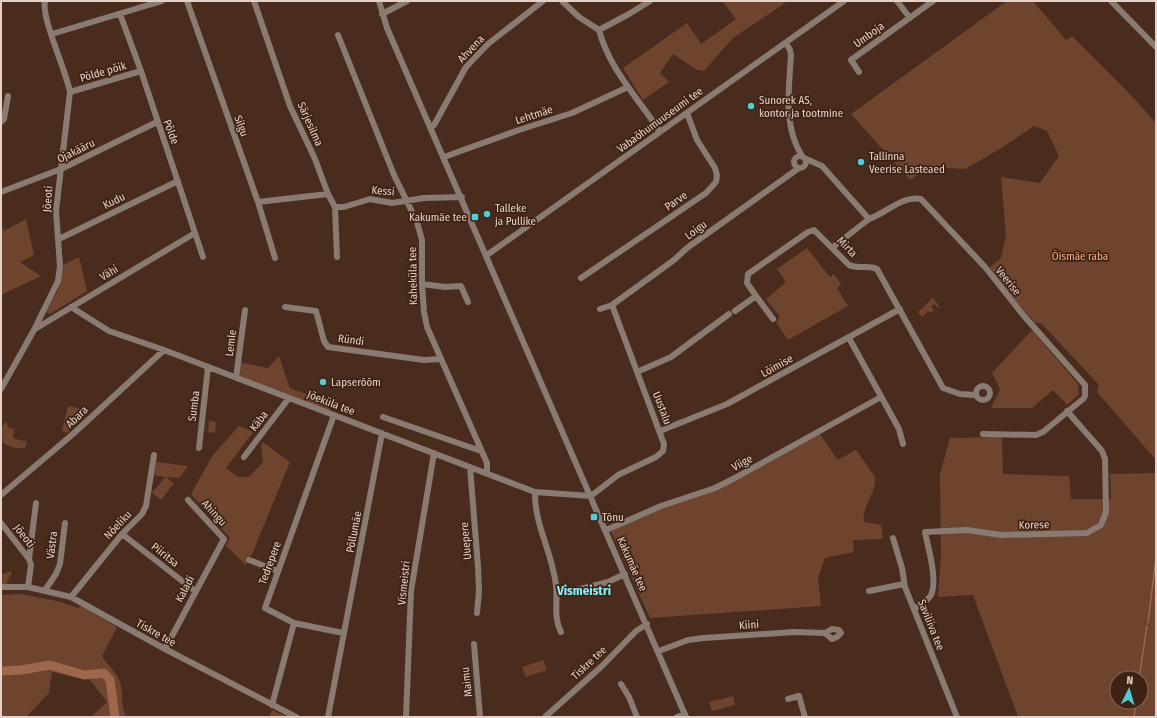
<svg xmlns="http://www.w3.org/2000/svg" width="1157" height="718" viewBox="0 0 1157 718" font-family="'Fira Sans Condensed',sans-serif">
<rect width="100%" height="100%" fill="#492c1d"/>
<!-- green -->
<path fill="#6e442e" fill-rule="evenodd" d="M722 1H788L733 38 704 71 697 70 673 54 660 73 669 82 643 100 623 68 687 23 701 44 736 19Z
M1007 1H1033L1066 40 1072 36 1126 90 1156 123V460L1097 392 1099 385 1041 323H1035L997 280 989 268 1001 258 1006 235 1001 177 1040 183 1059 156 1047 131 1034 126 1003 147 965 169 928 167 910 180 851 114Z
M26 219 34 255 20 262 41 276 1 295V223L4 231Z
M807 248 830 277 834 274 841 284 837 288 848 306 788 340 776 322 780 317 766 299 786 282 777 269Z
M79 257 87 291 50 314 46 312 58 290 63 265Z
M933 298 940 307 938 308 934 304 931 307 934 310 931 313 928 311 922 317 918 312Z
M1032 330 1078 384 1079 394 1067 405 1053 390 1032 408H991L1000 389 992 373Z
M279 356 290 388 333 404 328 411 239 376 240 360 243 363 268 368Z
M68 406 87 410 85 417 67 433 62 431Z
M6 421 9 428 14 429 13 438 27 442 25 448H14L3 443 1 428Z
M209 421 216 422 215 433 208 432Z
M239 426 253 432 226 468 238 477H249L263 462 261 445 263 442 290 462 252 554 246 565 226 546 230 538 191 494 213 455Z
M819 433 838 460 856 450 875 477C877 493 861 507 864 522L881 525 883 539 853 540 854 552 825 558 818 578 821 606 650 618 610 529 654 511 701 494Z
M1002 437 1003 474 1069 476 1071 499H1111L1110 474 1156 473V717H1018L973 595 938 597 941 555 940 474 950 438ZM1117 678H1141V702H1117Z
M156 462 188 466 179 478 166 477 174 483 161 500 152 493 165 477 154 475Z
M12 571 6 585H1V575Z
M21 594 57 601 78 608 81 606 117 627 102 656C107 664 116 672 119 680 125 692 119 706 127 717H91L107 702 89 679H83L52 672 49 693 27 716 1 717V675L12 674 17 667 1 666V595Z
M543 660 547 670 526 677 522 667Z
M733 696 735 705 712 711 709 702Z
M272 710 288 717H269Z"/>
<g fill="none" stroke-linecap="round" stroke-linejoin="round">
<!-- stream -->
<path stroke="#9c674b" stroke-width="1.5" d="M1148 623 1156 557
M1139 678 1147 626
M1134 717 1136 702"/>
<!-- river -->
<path stroke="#9c674b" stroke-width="9" d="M1 671 21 670 50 665 84 675 104 673 110 680 115 717"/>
<!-- minor -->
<path stroke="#897a72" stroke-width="6" d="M187 1 258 202 275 258
M254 1 290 106 315 159 328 194 335 207 337 257
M379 1 387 28 686 717
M562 1 579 17 599 30C609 69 639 99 660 132
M897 1 910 18
M1111 1 1156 47
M120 14 141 71 203 257
M382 14 407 1
M599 30 629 14 650 1
M52 34 162 1
M338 35 394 175 417 222 422 240V284L424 312 427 327 487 463V473
M786 43 790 50 791 55C789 89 783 126 802 156
M859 72 851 60 933 1
M70 92 141 71
M1 122 4 119 8 96
M431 127 434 125 466 67 488 44 543 1
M794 162a6 6 0 1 1 12 0a6 6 0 1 1-12 0Z
M444 157 519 130 572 113 628 87
M804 158 822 166 869 219C886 213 903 195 921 199L985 267 1024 316 1085 385V396L1083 399 1043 432 1036 435 983 434
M1 192 61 169 157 122
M258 202 328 194
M335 207H344L370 199 392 203 424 198 462 197
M59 239 178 181
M833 247 869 219
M487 255 844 1
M581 278 706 193 716 182 717 175 715 168 697 140 687 113
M422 284 445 287 461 286 468 302
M756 296 773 319
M71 307 109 331 164 350 535 492 591 496 618 475 656 457 663 451 664 444 612 305
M285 307 316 311 324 341 328 347 424 360 441 359
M600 309 612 305 674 260 687 248 799 168
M735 311 756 296 747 283 748 274 808 232 814 230 849 265C859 270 867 264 877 269L943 388 960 394 976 395
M35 329 195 233
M849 338 899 429 903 444
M637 372 671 357 729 314
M236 378 245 310
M976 393a7 7 0 1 1 14 0a7 7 0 1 1-14 0Z
M1 389 34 330 58 281 60 266 56 211 70 92C66 70 41 18 45 1
M383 417 481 451
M660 431 727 404 900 309
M199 448 208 367
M244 457 289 398
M470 467 478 566 479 591 477 613
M535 492C534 524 553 554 556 586 558 602 553 617 561 632
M1 495 73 434 164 350
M1 523 29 559 31 565 28 587
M606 530 661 506 715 488 733 479 881 397
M122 534 195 591
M893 538 902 568 905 587 957 717
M29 559 36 503
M249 560 278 571
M1 587H28L71 597 165 649 296 717
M45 590 56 574 60 564 65 523
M572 591 608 582 625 574
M869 591 904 584
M71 597 122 534 142 514 146 506 154 455
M914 609C920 605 928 601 931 595 938 579 928 548 925 532L967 530 1001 535 1087 533 1101 525 1106 512 1105 459 1102 451 1067 411
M294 623 343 633
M474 644 480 717
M165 649 224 539 188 500
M659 651 688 640 704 638 794 632 825 633 832 629 839 630 841 633 837 637 832 639 825 633
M621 684 629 697 637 717
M788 699 799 696 805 717
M272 705 294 623 265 608 334 415
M328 717 382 433
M406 717 411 591 434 453
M545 717 602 666 636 631 647 624
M677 717 685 714"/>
</g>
<!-- markers -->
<g fill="#52ccd5" stroke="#3e2213" stroke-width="1.5">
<circle cx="751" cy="106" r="4"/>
<circle cx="861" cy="162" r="4"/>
<circle cx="487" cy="214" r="4"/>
<rect x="471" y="213" width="8" height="8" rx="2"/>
<circle cx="323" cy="382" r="4"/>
<rect x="590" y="513" width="8" height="8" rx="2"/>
</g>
<g text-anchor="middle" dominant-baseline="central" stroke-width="3.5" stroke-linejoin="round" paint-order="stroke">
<!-- street labels -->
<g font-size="11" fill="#e4d1c8" stroke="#3e2213">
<text transform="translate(869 35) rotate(-36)">Umboja</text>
<text transform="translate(471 49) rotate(-47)">Ahvena</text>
<text transform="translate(103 72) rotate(-16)">Põlde põik</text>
<text transform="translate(534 115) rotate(-18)">Lehtmäe</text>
<text transform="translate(660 120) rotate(-36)">Vabaõhumuuseumi tee</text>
<text transform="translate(310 124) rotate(66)">Särjesilma</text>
<text transform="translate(241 126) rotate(70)">Silgu</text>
<text transform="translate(171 132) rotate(70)">Põlde</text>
<text transform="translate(76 151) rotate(-26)">Ojakääru</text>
<text transform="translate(383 191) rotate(5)">Kessi</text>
<text transform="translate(48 199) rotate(-86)">Jõeoti</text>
<text transform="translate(114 201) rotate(-26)">Kudu</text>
<text transform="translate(676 201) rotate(-35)">Parve</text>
<text transform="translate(696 230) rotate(-36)">Loigu</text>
<text transform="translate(847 247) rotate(46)">Mirta</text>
<text transform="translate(109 273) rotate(-31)">Vähi</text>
<text transform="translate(413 276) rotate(-91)">Kaheküla tee</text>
<text transform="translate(1008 281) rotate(51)">Veerise</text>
<text transform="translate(351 340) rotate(8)">Ründi</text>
<text transform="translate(231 343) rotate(-83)">Lemle</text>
<text transform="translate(777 366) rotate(-29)">Lõimise</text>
<text transform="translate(331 403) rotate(21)">Jõeküla tee</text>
<text transform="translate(194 406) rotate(-83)">Sumba</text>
<text transform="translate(662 408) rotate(69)">Uustalu</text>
<text transform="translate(77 417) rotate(-44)">Abara</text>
<text transform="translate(259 421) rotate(-52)">Käba</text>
<text transform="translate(742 463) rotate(-29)">Viige</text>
<text transform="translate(214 513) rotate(47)">Ahingu</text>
<text transform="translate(118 525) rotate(-47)">Nõeliku</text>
<text transform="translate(1034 525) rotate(-1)">Korese</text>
<text transform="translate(354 532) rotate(-79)">Põllumäe</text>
<text transform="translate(24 536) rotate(52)">Jõeoti</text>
<text transform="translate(466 541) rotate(-95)">Uuepere</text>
<text transform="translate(52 545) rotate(-83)">Västra</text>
<text transform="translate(165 555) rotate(38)">Piiritsa</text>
<text transform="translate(270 563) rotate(-70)">Tedrepere</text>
<text transform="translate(632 564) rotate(66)">Kakumäe tee</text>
<text transform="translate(404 583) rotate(-84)">Vismeistri</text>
<text transform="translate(185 589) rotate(-62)">Kaladi</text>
<text transform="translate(749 625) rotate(-4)">Kiini</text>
<text transform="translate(931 625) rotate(68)">Saviliiva tee</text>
<text transform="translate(156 633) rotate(29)">Tiskre tee</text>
<text transform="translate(589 663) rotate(-43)">Tiskre tee</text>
<text transform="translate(467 682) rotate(-97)">Maimu</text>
</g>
<!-- poi labels -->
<g font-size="11" fill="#e4d1c8" stroke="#3e2213" text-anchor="start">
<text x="759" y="100">Sunorek AS,<tspan x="759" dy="13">kontor ja tootmine</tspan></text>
<text x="869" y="156">Tallinna<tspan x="869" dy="13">Veerise Lasteaed</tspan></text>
<text x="495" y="208">Talleke<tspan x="495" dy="13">ja Pullike</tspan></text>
<text x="467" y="217" text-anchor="end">Kakumäe tee</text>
<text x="331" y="382">Lapserõõm</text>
<text x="602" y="517">Tõnu</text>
</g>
<!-- park labels -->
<g font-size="11" fill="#faab81" stroke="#3e2213">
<text x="1080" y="256">Õismäe raba</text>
</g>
<!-- quarter labels -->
<g font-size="13" font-weight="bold" fill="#84eff8" stroke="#3e2213">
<text x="584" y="590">Vismeistri</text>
</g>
</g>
<!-- border -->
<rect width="1157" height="718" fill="none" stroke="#e4d1c8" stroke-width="4"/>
<!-- north arrow -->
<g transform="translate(1129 690) rotate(5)"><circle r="19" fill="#3e2213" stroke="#80685b"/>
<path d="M0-3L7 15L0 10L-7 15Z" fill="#52ccd5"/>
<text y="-6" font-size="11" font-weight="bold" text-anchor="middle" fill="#e4d1c8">N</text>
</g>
</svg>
